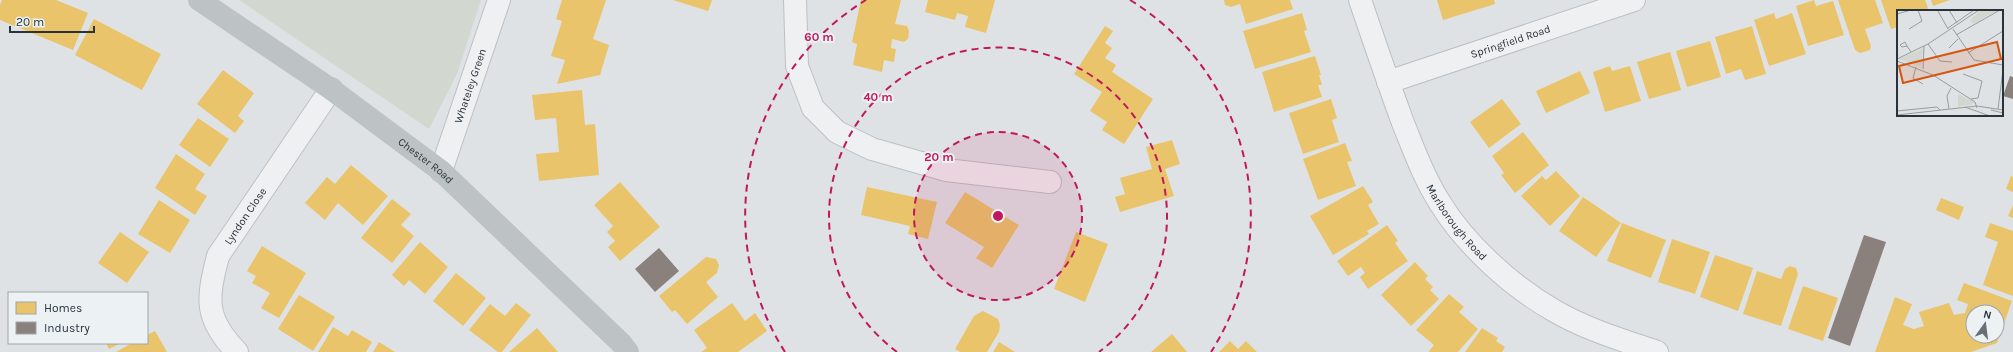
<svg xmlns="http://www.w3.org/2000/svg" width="2013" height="352" viewBox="0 0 2013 352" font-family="Karla,sans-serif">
<rect width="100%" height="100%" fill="#dfe2e4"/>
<!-- green -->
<path fill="#d2d8d0" d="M239 0H481L457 74 429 129Z"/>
<!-- homes -->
<path fill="#e9c46a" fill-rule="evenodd" d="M2 0H56L88 13 73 50 0 20V5Z
M562 0H606L593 39 609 45 600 75 557 84 565 60 551 56 562 21 556 19Z
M673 0H712L708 11Z
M861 0H901L895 24 907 26 909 31 908 39 904 42 892 39 891 48 896 49 894 62 884 60 882 72 853 65 857 44 852 42Z
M928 0H995L986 33 965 27 968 16 957 13 955 20 925 12Z
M1224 0H1290L1293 9 1246 24 1240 4 1231 7 1225 5Z
M1437 0H1494L1495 4 1443 20Z
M1814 0 1816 6 1833 1 1844 35 1808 46 1796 6Z
M1838 0H1875L1883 23 1865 29 1871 46 1870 50 1860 53 1855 50Z
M1881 0H1925L1929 11H1898V19H1896L1898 27 1891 29Z
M1931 0H1950L1933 6Z
M1302 13 1307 30 1304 31 1311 52 1255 69 1243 31Z
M1774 13 1776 19 1792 13 1806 54 1769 66 1754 20Z
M94 19 161 54 142 90 75 55Z
M1105 26 1113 31 1105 43 1112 48 1105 58 1116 65 1112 72 1153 99 1124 144 1102 130 1107 122 1090 111 1102 92 1074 74Z
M1752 26 1766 74 1745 80 1741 69 1726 74 1715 37Z
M1710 41 1721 77 1687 87 1676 51Z
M1670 52 1681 90 1649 99 1637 62Z
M1315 56 1321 75H1319L1322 85H1318L1322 97 1274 112 1262 72Z
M1610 66 1612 71 1630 66 1641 101 1605 112 1593 72Z
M223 70 254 93 238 116 244 121 235 133 197 104Z
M1580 71 1590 93 1546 113 1536 91Z
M582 90 585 125 595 124 599 175 539 181 536 154 559 152 556 118 535 120 532 95Z
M1331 99 1337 118 1332 120 1339 142 1303 154 1289 113Z
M1502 99 1521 124 1489 148 1470 122Z
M198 118 229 139 210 167 179 145Z
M1523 132 1549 165 1515 193 1501 175 1504 173 1492 156Z
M1172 140 1180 164 1165 169 1174 196 1120 212 1115 197 1125 194 1120 178 1152 169 1146 147Z
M1345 143 1352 161 1347 162 1356 186 1318 200 1303 159Z
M176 154 205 174 195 189 207 196 195 215 155 188Z
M351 165 388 196 363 225 338 203 325 220 305 203 327 177 335 184Z
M1556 171 1580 196 1550 226 1521 196 1542 176 1546 180Z
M2011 176 2013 177V192L2006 189Z
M620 182 660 227 620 261 608 247 615 241 607 232 613 226 594 205Z
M1363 186 1373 202 1368 205 1379 224 1367 231 1369 234 1333 255 1310 216Z
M867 187 937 202 928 239 908 234 910 226 861 215Z
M965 192 1019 225 992 268 976 258 984 247 945 223Z
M1583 197 1621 223 1596 257 1559 231Z
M1941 198 1964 207 1959 220 1936 210Z
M392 199 411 214 401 225 414 236 392 263 361 238Z
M159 200 190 220 170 253 138 234Z
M2013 205V218L2008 216Z
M1622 223 1666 240 1651 278 1607 261Z
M1990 223 2013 231V296L1983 285 1998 242 1985 237Z
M1387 225 1398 241 1395 243 1408 261 1368 289 1360 277 1365 273 1361 267 1348 276 1337 261Z
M120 232 149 252 127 283 98 263Z
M1076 232 1108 244 1085 302 1054 289Z
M1672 239 1710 252 1695 294 1658 282Z
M420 242 448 267 425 294 409 280 404 286 392 275Z
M262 246 306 273 279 318 261 308 270 293 252 283 256 276 247 271Z
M1715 255 1753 268 1738 311 1700 297Z
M706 257 716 259 719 265 717 273 706 282 718 297 687 324 675 310 672 312 659 296Z
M1415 262 1428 276 1425 279 1433 287 1430 290 1439 299 1411 326 1381 295Z
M1790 266 1796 268 1798 274 1781 326 1743 314 1757 271 1781 279 1785 269Z
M456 273 486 298 463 326 433 301Z
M1964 283 2012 301 1997 343 1971 352H1875L1895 297 1912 304 1903 325 1914 329 1924 326 1919 312 1949 303 1954 315 1965 313 1968 304 1957 300ZM1973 312H1997V336H1973Z
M1803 286 1838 298 1823 341 1788 329Z
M1449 294 1464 307 1459 312 1478 329 1458 352H1430L1429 351 1434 345 1416 330Z
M299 295 335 317 313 351 278 329Z
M516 303 531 315 502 352H498L469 330 490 304 505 316Z
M732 303 745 321 755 313 767 331 738 352H701L707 348 694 330Z
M983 311 998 319 1000 325 999 332 987 352H960L955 349 974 316Z
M333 327 348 336 352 330 372 342 366 352H318Z
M537 328 558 352H509Z
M1482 328 1498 338 1496 341 1505 347 1502 352H1465Z
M155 331 167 352H116L132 343H147V335Z
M1172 334 1187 352H1151Z
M1230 341 1238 349 1246 341 1257 352H1219Z
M379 342 395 352H373Z
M999 342 1015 352H993Z
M106 343H121L109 349Z"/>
<!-- industry -->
<path fill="#8a817c" d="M2010 76 2013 77V99L2003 96Z
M1864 235 1886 242 1850 346 1828 338Z
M659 248 679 271 655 292 635 269Z"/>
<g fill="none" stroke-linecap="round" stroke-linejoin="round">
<!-- minor casing -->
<g stroke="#bdc0c2" stroke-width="24">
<g id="minor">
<path d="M795 0 797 66 813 108 837 132 872 149 946 170 1050 182"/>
<path id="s1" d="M1360 0C1374 41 1388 82 1403 123 1414 150 1424 178 1440 203 1465 244 1511 286 1553 310 1585 329 1622 340 1657 352"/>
<path id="s2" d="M1388 82 1634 0"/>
<path id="s3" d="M441 171 499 0"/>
<path id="s4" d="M237 352C204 318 207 299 218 256L331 89"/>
</g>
</g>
<!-- minor -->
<use href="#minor" stroke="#eff0f1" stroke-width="22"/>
<!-- secondary -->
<path stroke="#bdc2c4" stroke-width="22" id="s5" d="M199 0 331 89 441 171 621 343 628 352"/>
</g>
<!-- distance rings -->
<circle cx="998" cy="216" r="84" fill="#c2185b" fill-opacity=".12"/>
<g fill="none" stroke="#c2185b" stroke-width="2" stroke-dasharray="7 5">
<circle cx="998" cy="216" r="84"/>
<path d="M897 352A169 169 0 1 1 1099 352"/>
<path d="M785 352A253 253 0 0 1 866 0M1130 0A253 253 0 0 1 1211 352"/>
</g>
<g text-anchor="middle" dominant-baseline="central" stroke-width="4" stroke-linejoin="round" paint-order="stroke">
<!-- street labels -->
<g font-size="11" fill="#28333c" stroke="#ecf1f4">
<text stroke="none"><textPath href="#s2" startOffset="129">Springfield Road</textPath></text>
<text stroke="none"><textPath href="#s3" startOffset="90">Whateley Green</textPath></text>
<text stroke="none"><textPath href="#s5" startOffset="278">Chester Road</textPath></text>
<text stroke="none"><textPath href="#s4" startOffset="153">Lyndon Close</textPath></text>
<text stroke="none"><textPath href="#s1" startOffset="244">Marlborough Road</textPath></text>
</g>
</g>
<!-- overview -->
<g transform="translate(1897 10)">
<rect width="106" height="106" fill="#dfe2e4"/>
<path d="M84 0H101L77 14 73 10ZM26 38 24 57 1 49 21 41ZM61 84 77 92V94L61 97Z" fill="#d2d8d0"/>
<path fill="none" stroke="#969ca1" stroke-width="1" d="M43 0 41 1 51 19M52 0 60 13M0 4 14 0M51 18 77 0M12 19 25 11 21 0M56 19 77 50 106 55M59 25 103 0M31 34 43 51 55 52M10 36 8 32 3 35 5 37 10 36 14 42M52 38 61 29M71 43 106 21M0 49 31 34 82 0M0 51 36 65 78 92 80 98M19 57 16 68 26 74M26 59 27 36M66 64 85 71 81 88 74 89M68 97 93 106M52 99 50 86 54 78M101 99 106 60M94 100 106 103M0 101 40 97 43 100M0 105 80 96 106 100"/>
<path fill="#d55511" fill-opacity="0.15" stroke="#d55511" stroke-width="2" d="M100 32 104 49 6 73 2 56Z"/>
<rect width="106" height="106" fill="none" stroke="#28333c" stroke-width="2"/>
</g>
<circle cx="998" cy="216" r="6" fill="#c2185b" stroke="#ecf1f4" stroke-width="2"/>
<g font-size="12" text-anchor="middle" font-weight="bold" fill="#c2185b" stroke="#ecf1f4" stroke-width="4" stroke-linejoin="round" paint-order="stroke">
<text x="819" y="41">60 m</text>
<text x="878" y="101">40 m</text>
<text x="939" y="161">20 m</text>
</g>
<!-- legend -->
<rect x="8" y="292" width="140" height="52" fill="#ecf1f4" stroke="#9ea5aa"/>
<rect x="16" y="302" width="20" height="12" fill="#e9c46a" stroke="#9ea5aa"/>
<text x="44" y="312" font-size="12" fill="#28333c">Homes</text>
<rect x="16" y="322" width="20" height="12" fill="#8a817c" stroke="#9ea5aa"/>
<text x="44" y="332" font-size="12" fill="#28333c">Industry</text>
<!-- north arrow -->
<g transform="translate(1985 324) rotate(14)"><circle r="19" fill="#ecf1f4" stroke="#9ea5aa"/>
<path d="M0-3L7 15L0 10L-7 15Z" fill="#687077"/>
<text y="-6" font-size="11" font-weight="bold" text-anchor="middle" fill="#28333c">N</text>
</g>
<!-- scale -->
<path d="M10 26v6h84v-6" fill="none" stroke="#28333c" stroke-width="2"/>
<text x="16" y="26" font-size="12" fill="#28333c" stroke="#ecf1f4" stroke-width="3" paint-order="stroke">20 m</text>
</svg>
